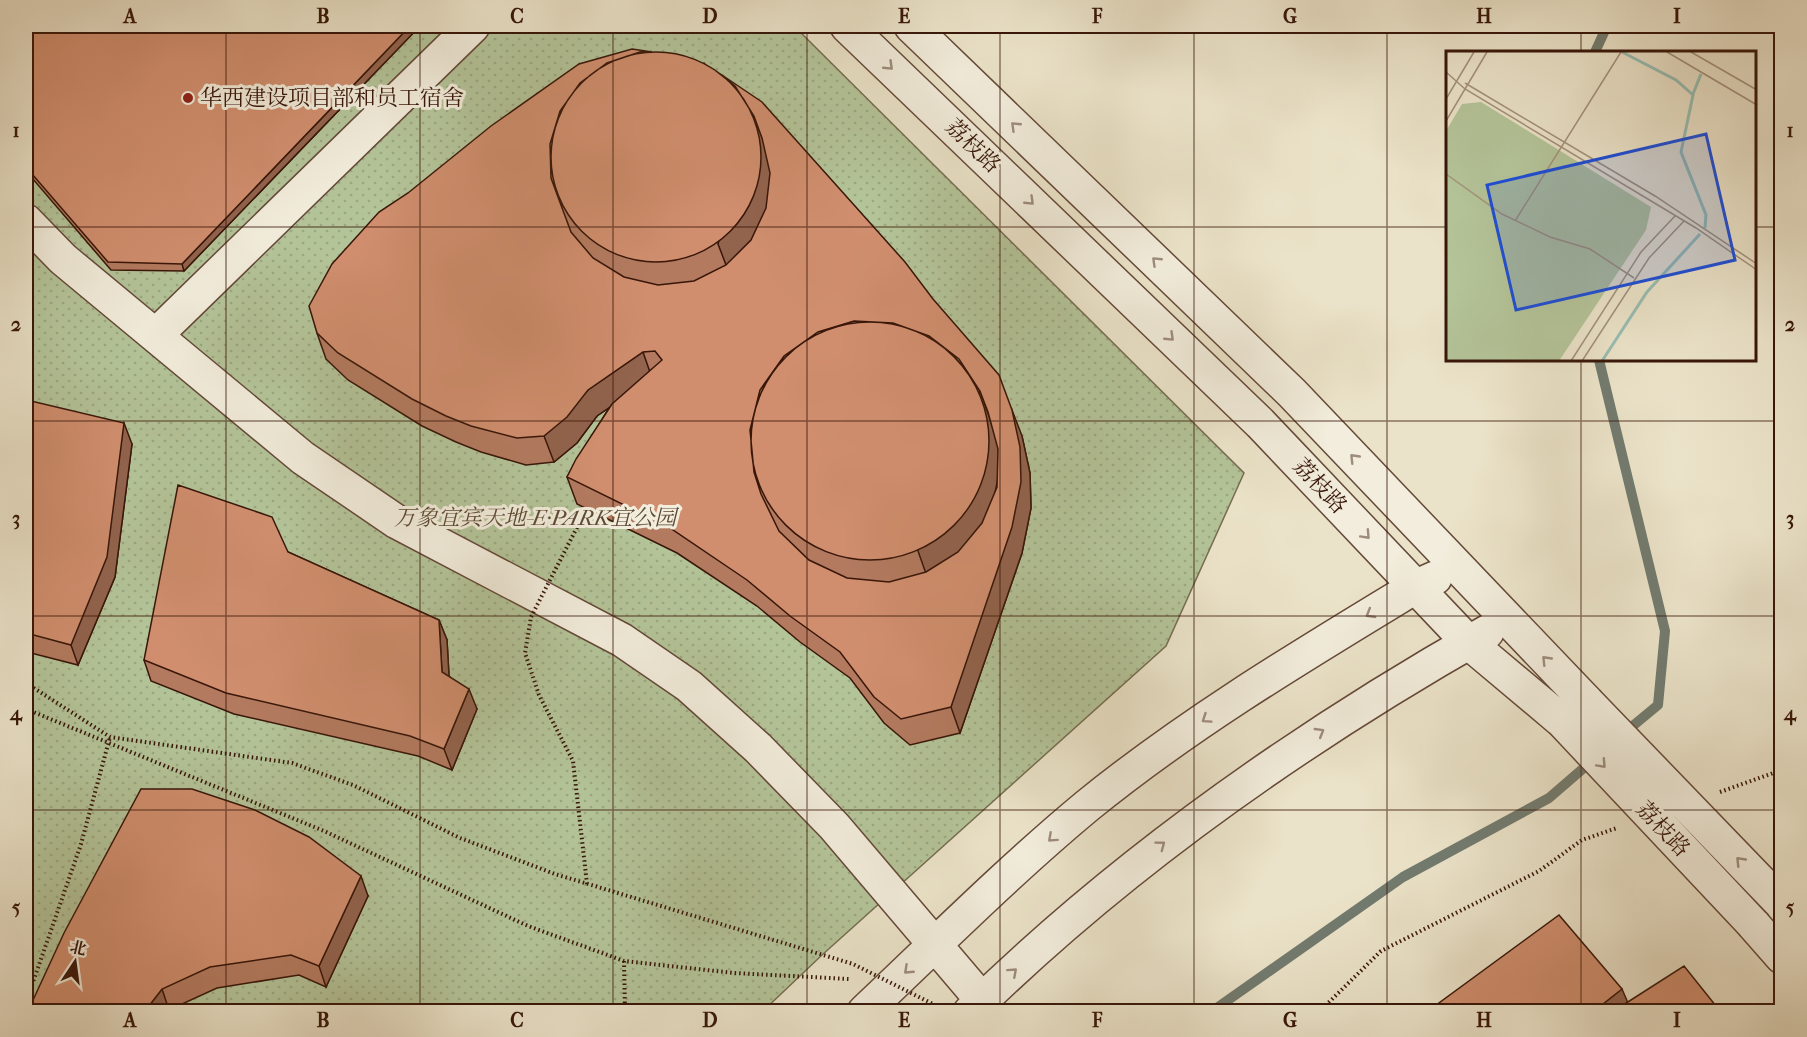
<svg xmlns="http://www.w3.org/2000/svg" width="1807" height="1037" viewBox="0 0 1807 1037" font-family="'IM FELL French Canon','Noto Serif SC',serif">
<defs>
<pattern id="grass-dots" width="8" height="8" patternUnits="userSpaceOnUse" patternTransform="scale(1.5)"><rect width="8" height="8" fill="#b4c499"/><path d="M2 2h.1M6 6h.1" fill="none" stroke="#9ca882" stroke-width="1.8" stroke-linecap="round"/></pattern>
</defs>
<rect width="100%" height="100%" fill="#ebe3c9"/>
<filter id="stains"><feTurbulence type="fractalNoise" baseFrequency=".00333" numOctaves="4"/><feColorMatrix values="0 0 0 0 .2 0 0 0 0 .09 0 0 0 0 .02 0 0 0 .5 -.17"/></filter>
<radialGradient id="worn" r=".72"><stop offset=".6" stop-color="#630" stop-opacity="0"/><stop offset="1" stop-color="#630" stop-opacity=".3"/></radialGradient>
<!-- grass -->
<path fill="url(#grass-dots)" stroke="#766d51" stroke-width="1.5" d="M26 26H794L1244 473 1166 646 822 955 763 1011H26Z"/>
<g fill="none" stroke-linecap="round" stroke-linejoin="round">
<!-- stream -->
<path stroke="#727b6f" stroke-width="10" d="M1595 52 1607 26
M1599 360 1665 631 1658 705 1623 734
M1211 1012 1403 877 1549 798 1593 760"/>
<!-- minor casing -->
<g stroke="#654939" stroke-width="36">
<path id="minor" d="M847 26 1260 423 1468 642 1562 721
M911 26 1292 393 1587 702
M26 221 63 259 303 458 397 522 622 640 689 686 758 748 834 826 982 1000
M156 335 473 26
M1753 924 1782 957
M864 1012C936 944 1011 869 1087 806 1189 723 1303 655 1415 587L1435 578
M970 1012C1124 861 1300 738 1487 632"/>
</g>
<!-- path -->
<path stroke="#381609" stroke-width="4" stroke-dasharray="1.5 3" stroke-linecap="butt" d="M26 709 324 831 528 926 624 961 734 973 849 979
M1720 792 1782 770
M624 961 625 1012
M1319 1012 1381 951 1539 871 1582 840 1617 828"/>
<!-- minor -->
<use href="#minor" stroke="#f2eddc" stroke-width="33"/>
<!-- minor-bridge casing -->
<g stroke="#654939" stroke-width="36" stroke-linecap="butt">
<path id="minor-bridge" d="M1587 702 1781 903
M1562 721 1753 924"/>
</g>
<!-- path-bridge -->
<path stroke="#381609" stroke-width="4" stroke-dasharray="1.5 3" stroke-linecap="butt" d="M26 683 110 737 292 763 353 785 460 838 555 874 853 964 949 1012
M587 884 573 761 539 695 525 653 531 617 588 506
M26 1002 81 844 110 737"/>
<!-- minor-bridge -->
<use href="#minor-bridge" stroke="#f2eddc" stroke-width="33"/>
</g>
<!-- wall -->
<path fill="#b37a5f" stroke="#381609" stroke-width="1.5" d="M26 26H420L184 271 111 270 26 171Z
M704 63 1022 436 1030 473 1031 508 1022 553 960 733 910 745 884 723 850 678 800 642 757 606 677 553 577 504 567 477 609 408 597 416 577 443 554 462 526 465 481 452 456 442 422 426 348 380 326 359 317 333Z
M26 427 132 444 115 577 78 665 31 653 26 651Z
M288 552 439 620 447 640 449 676 477 709 452 770 418 756 234 714 151 681 144 660Z
M368 896 326 987 299 975 217 988 169 1010 28 1011Z"/>
<!-- shaded-wall -->
<path fill="#92634d" stroke="#381609" stroke-width="1.5" d="M410 26H420L184 271 182 264Z
M754 116 772 164 780 199 736 291 718 244Z
M643 352 652 378 597 416 577 443 554 462 544 436 588 390Z
M980 391 997 439 1006 513 935 599 918 551Z
M1012 410 1022 436 1030 473 1031 508 1022 553 960 733 951 707Z
M124 423 132 444 115 577 78 665 71 645Z
M439 620 447 640 450 693 442 672Z
M469 689 477 709 452 770 444 749Z
M361 876 368 896 326 987 319 966Z
M162 989 169 1010 168 1011H145Z
M1622 989 1628 1003 1617 1011H1594Z"/>
<!-- building -->
<path fill="#d08e6e" stroke="#381609" stroke-width="1.5" fill-rule="evenodd" d="M26 26H410L182 264 108 262 26 167Z
M632 49 652 52H640L607 63 580 83 560 111 550 144 551 178 571 232 593 258 624 277 658 285 694 281 726 265 751 240 766 208 770 173 762 138 754 116 735 86 716 71 762 102 905 262 933 299 999 375 1012 410 1020 447 1021 482 1012 527 951 707 901 719 874 697 840 652 790 616 747 580 667 526 567 477 576 459 612 404 662 360 655 351 643 352 588 390 567 417 544 436 517 438 471 426 446 416 412 399 338 353 317 333 309 306 332 264 379 212 408 193 491 126 579 64ZM854 321 893 323 929 336 959 359 980 391 988 412 998 449 997 487 982 523 958 552 926 572 889 582 847 578 809 560 779 531 761 494 754 472 750 430 760 390 784 356 818 332Z
M551 157a105 105 0 1 1 210 0a105 105 0 1 1-210 0Z
M751 441a119 119 0 1 1 238 0a119 119 0 1 1-238 0Z
M31 401 124 423 107 557 71 645 26 633V427Z
M178 485 272 517 288 552 439 620 442 672 469 689 444 749 410 736 226 693 144 660Z
M141 789H192L255 810 309 837 361 876 319 966 291 955 210 967 162 989 145 1011H28L64 933Z
M1559 915 1622 989 1594 1011H1428Z
M1684 966 1720 1011H1613L1620 1007Z"/>
<!-- one-way arrows -->
<defs><path id="oneway-chevron" d="M-2-3.5L2.5 0L-2 3.5" fill="none" stroke-width="1.6" stroke-linecap="round" stroke-linejoin="round" transform="scale(1.5)"/></defs>
<g stroke="#9e8c7d">
<use href="#oneway-chevron" transform="translate(889 66) rotate(44)"/>
<use href="#oneway-chevron" transform="translate(1015 126) rotate(-136)"/>
<use href="#oneway-chevron" transform="translate(1030 201) rotate(44)"/>
<use href="#oneway-chevron" transform="translate(1156 261) rotate(-136)"/>
<use href="#oneway-chevron" transform="translate(1170 337) rotate(44)"/>
<use href="#oneway-chevron" transform="translate(1354 458) rotate(-134)"/>
<use href="#oneway-chevron" transform="translate(1366 535) rotate(47)"/>
<use href="#oneway-chevron" transform="translate(1370 614) rotate(149)"/>
<use href="#oneway-chevron" transform="translate(1546 660) rotate(-134)"/>
<use href="#oneway-chevron" transform="translate(1206 719) rotate(146)"/>
<use href="#oneway-chevron" transform="translate(1320 732) rotate(-31)"/>
<use href="#oneway-chevron" transform="translate(1602 764) rotate(47)"/>
<use href="#oneway-chevron" transform="translate(1052 838) rotate(138)"/>
<use href="#oneway-chevron" transform="translate(1161 845) rotate(-37)"/>
<use href="#oneway-chevron" transform="translate(1740 861) rotate(-134)"/>
<use href="#oneway-chevron" transform="translate(908 970) rotate(137)"/>
<use href="#oneway-chevron" transform="translate(1013 972) rotate(-42)"/>
</g>
<!-- grid -->
<path fill="none" stroke="#381609" stroke-width="1.5" stroke-opacity="0.55" d="M226 26V1012M420 26V1012M613 26V1012M807 26V1012M1000 26V1012M1194 26V1012M1387 26V1012M1581 26V52M26 227H1447M1754 227H1782M1581 360V1012M26 421H1782M26 616H1782M26 810H1782"/>
<!-- markers -->
<circle fill="#8f2418" stroke="#f2eddc" stroke-width="2" cx="188" cy="98" r="6"/>
<g text-anchor="middle" dominant-baseline="central" stroke-width="6" stroke-linejoin="round" paint-order="stroke">
<!-- poi labels -->
<g font-size="22" fill="#381609" stroke="#f2eddc" text-anchor="start">
<text x="200" y="98">华西建设项目部和员工宿舍</text>
</g>
<!-- street labels -->
<g font-size="22" fill="#381609" stroke="#f2eddc">
<text transform="translate(973 146) rotate(44)">荔枝路</text>
<text transform="translate(1320 486) rotate(47)">荔枝路</text>
<text transform="translate(1663 829) rotate(47)">荔枝路</text>
</g>
<!-- park labels -->
<g font-size="22" font-style="italic" fill="#5d4a34" stroke="#f2eddc">
<text x="535" y="518">万象宜宾天地-E·PARK宜公园</text>
</g>
</g>
<!-- overview -->
<g transform="translate(1446 51)">
<rect width="310" height="310" fill="#ebe3c9"/>
<path d="M35 51 205 156 200 179 113 310H0V80L16 53Z" fill="#b4c499"/>
<path d="M1 236 15 245 17 254 0 266Z" fill="#b4c499"/>
<path fill="none" stroke="#98beb3" stroke-width="3" d="M176 1 230 29 247 44 235 101 260 164 259 177M247 43 255 23M156 310 201 241 254 183"/>
<path fill="none" stroke="#a3917c" stroke-width="1.5" d="M221 1 311 54M245 1 311 39M0 21 19 38 250 177 311 219M19 32 209 145 311 213M0 48 28 1M0 70 41 1M0 123 56 163 104 186 144 198 188 227M69 170 175 1M125 310 195 201 229 165M136 310 203 207 238 170"/>
<path fill="#1d4ed8" fill-opacity="0.15" stroke="#1d4ed8" stroke-width="3" d="M260 83 289 209 70 259 41 134Z"/>
<rect width="310" height="310" fill="none" stroke="#381609" stroke-width="3"/>
</g>
<!-- margin -->
<rect width="1807" height="1037" fill="none" stroke="#ebe3c9" stroke-width="66"/>
<!-- north arrow -->
<g transform="translate(75 962) rotate(13)" stroke="#f2eddc" stroke-width="4.5" paint-order="stroke">
<path d="M0-4.5L10 22L0 15L-10 22Z" fill="#381609"/>
<text y="-9" font-size="16" font-weight="bold" text-anchor="middle" fill="#381609">北</text>
</g>
<rect x="33" y="33" width="1741" height="971" fill="none" stroke="#381609" stroke-width="2"/>
<g font-size="20" text-anchor="middle" font-weight="bold" fill="#381609">
<text x="130" y="23">A</text>
<text x="323" y="23">B</text>
<text x="517" y="23">C</text>
<text x="710" y="23">D</text>
<text x="904" y="23">E</text>
<text x="1097" y="23">F</text>
<text x="1290" y="23">G</text>
<text x="1484" y="23">H</text>
<text x="1677" y="23">I</text>
<text x="16" y="137">1</text>
<text x="1790" y="137">1</text>
<text x="16" y="331">2</text>
<text x="1790" y="331">2</text>
<text x="16" y="525">3</text>
<text x="1790" y="525">3</text>
<text x="16" y="720">4</text>
<text x="1790" y="720">4</text>
<text x="16" y="914">5</text>
<text x="1790" y="914">5</text>
<text x="130" y="1027">A</text>
<text x="323" y="1027">B</text>
<text x="517" y="1027">C</text>
<text x="710" y="1027">D</text>
<text x="904" y="1027">E</text>
<text x="1097" y="1027">F</text>
<text x="1290" y="1027">G</text>
<text x="1484" y="1027">H</text>
<text x="1677" y="1027">I</text>
</g>
<rect width="100%" height="100%" filter="url(#stains)"/>
<rect width="100%" height="100%" fill="url(#worn)"/>
</svg>
